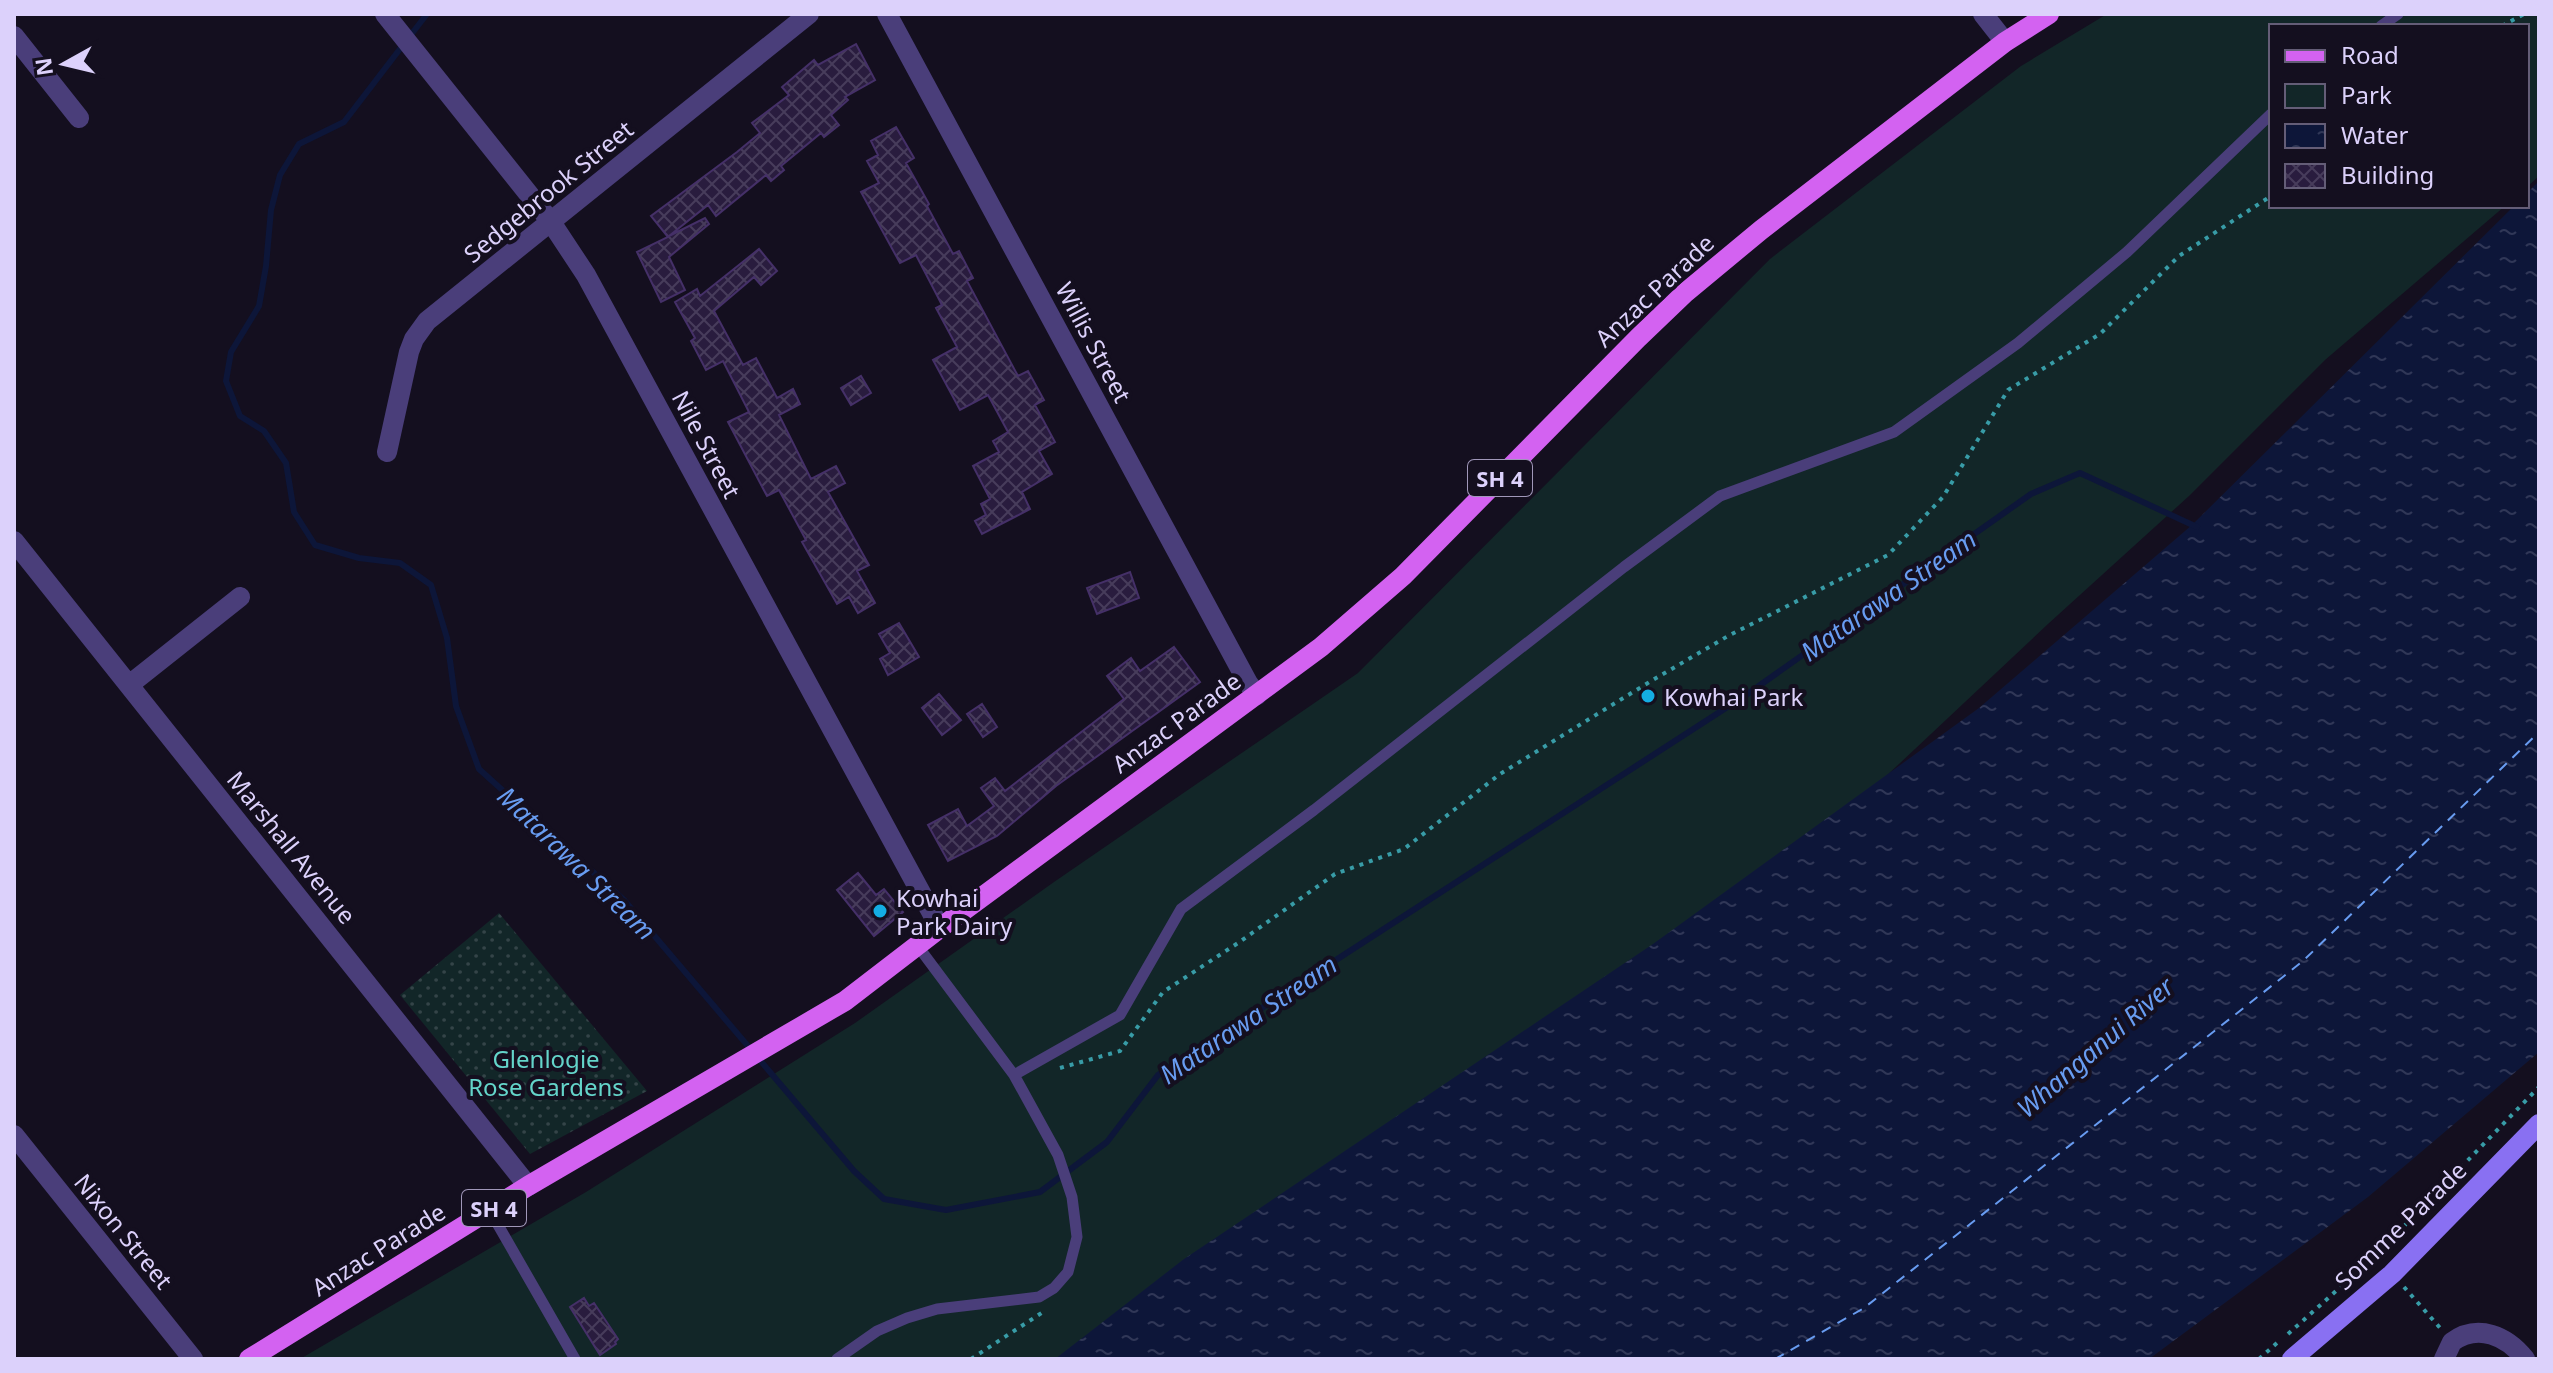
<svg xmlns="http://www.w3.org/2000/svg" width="2553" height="1373" viewBox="0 0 2553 1373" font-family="'Noto Sans',sans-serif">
<defs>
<pattern id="garden-dots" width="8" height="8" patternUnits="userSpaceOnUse" patternTransform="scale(2)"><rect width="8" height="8" fill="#122628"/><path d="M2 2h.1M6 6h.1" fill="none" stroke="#344448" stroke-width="1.8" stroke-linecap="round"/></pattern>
<pattern id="water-ripples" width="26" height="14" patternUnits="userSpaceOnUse" patternTransform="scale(2)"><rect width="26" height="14" fill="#0d1639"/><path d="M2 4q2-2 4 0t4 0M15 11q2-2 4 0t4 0" fill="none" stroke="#303757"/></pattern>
<pattern id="building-cross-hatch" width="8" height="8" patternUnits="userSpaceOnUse" patternTransform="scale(2)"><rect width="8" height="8" fill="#291c3e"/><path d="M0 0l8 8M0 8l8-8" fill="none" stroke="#473c5b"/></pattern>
</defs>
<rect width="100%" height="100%" fill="#140f1f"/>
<!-- park -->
<path fill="#122628" d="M2107 14H2539V176L2527 187V26H2271V206H2505L2325 360 2189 496 2048 624 1833 826 1098 1359H300L586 1192 855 1023 1054 882 1358 673 1770 259 2021 66Z"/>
<!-- garden -->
<path fill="url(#garden-dots)" d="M499 913 647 1091 530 1154 400 995Z"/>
<!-- water -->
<path fill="url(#water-ripples)" d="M2539 181V1052L2368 1197 2149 1359H1055L1184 1259 1653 944 1979 708 2192 525 2514 206H2527V193Z"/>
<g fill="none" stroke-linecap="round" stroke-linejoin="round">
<!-- stream -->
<path stroke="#0d1639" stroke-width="6" d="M410 36 427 14
M403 45 344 122 299 144 280 175 271 210 266 266 259 306 231 352 226 381 240 416 264 431 286 463 294 512 315 545 359 558 400 563 431 585 447 638 456 706 479 769 624 900 854 1171 884 1199 946 1210 1040 1192 1107 1142 1158 1075 1746 695 2031 494 2080 473 2197 527"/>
<!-- ferry -->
<path stroke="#689cf1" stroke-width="2" stroke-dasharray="10 8" stroke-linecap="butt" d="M1775 1359 1864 1308 2303 961 2539 732"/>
</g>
<!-- building -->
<path fill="url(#building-cross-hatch)" stroke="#453068" stroke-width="2" d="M856 44 875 80 845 97 848 100 831 115 839 125 824 137 821 133 781 166 784 170 771 181 766 175 716 216 708 205 669 236 705 218 709 224 669 257 685 290 661 302 637 252 668 237 651 216 737 152 760 133 752 123 789 95 782 87 814 60 818 65Z
M896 127 914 158 906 163 929 204 927 206 953 254 959 251 973 278 967 281 1018 376 1028 371 1044 400 1035 405 1055 442 1039 451 1052 474 1022 492 1030 509 982 534 975 521 986 515 981 504 990 499 973 466 999 452 993 441 1008 432 988 395 960 410 933 360 957 347 936 308 942 305 916 255 900 263 861 192 879 183 867 161 878 155 871 141Z
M759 249 777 271 761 285 754 277 714 311 743 365 756 358 777 398 793 389 800 404 779 415 811 479 836 466 845 483 828 492 869 565 857 571 875 603 858 613 849 597 837 604 802 542 806 540 779 490 767 496 728 422 749 412 723 361 706 370 691 341 695 338 675 302 697 289 700 296Z
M861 376 871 393 851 405 841 388Z
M1130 572 1139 598 1097 614 1087 588Z
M899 623 919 657 888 675 880 659 890 653 879 634Z
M1174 647 1200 682 1056 786 997 836 948 861 928 825 958 809 967 826 994 806 981 788 995 778 1005 791 1124 699 1107 676 1131 658 1140 671Z
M939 694 961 720 942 735 922 708Z
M982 704 997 727 983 737 967 714Z
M858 873 876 895 884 889 903 912 874 936 837 890Z
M584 1298 589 1306 594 1303 618 1339 615 1342 616 1344 600 1355 570 1307Z"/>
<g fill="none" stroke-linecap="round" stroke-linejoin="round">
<!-- path -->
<path stroke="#389ca7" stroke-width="4" stroke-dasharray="4 6" stroke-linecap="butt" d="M2502 26 2524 14
M1060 1068 1120 1051 1163 992 1238 943 1335 874 1404 849 1500 774 1651 681 1728 636 1888 555 1943 497 2008 390 2100 334 2179 256 2271 196
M2404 1287 2441 1329
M2288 1334 2374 1257 2539 1087
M971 1359 1043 1312
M2259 1359 2278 1342"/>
<!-- lane -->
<path stroke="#4a3e7a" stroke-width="11" d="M2381 26 2398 14
M917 945 1014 1075
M490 1211 575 1359
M837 1359 877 1331 907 1318 937 1309 1039 1297 1054 1288 1068 1272 1077 1237 1072 1197 1058 1155 1014 1075 1120 1015 1181 909 1314 810 1624 567 1720 496 1894 432 2018 343 2127 252 2271 114"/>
<!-- street -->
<path stroke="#4a3e7a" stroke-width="20" d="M385 14 551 222 586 275 940 928
M887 14 1248 683 1257 695
M1983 14 2005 42
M14 36 79 118
M387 452 409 352 414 339 427 321 809 14
M14 541 528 1186
M129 685 240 597
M14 1135 193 1359
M2444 1359 2452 1342C2478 1323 2507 1336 2525 1359"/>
<!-- secondary -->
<path stroke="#8970f2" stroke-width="20" d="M2292 1359 2392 1274 2539 1124"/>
<!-- primary -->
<path stroke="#d362f1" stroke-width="20" d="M249 1359 528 1186 845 1001 940 928 1321 647 1403 576 1638 338 1685 293 1761 230 2005 42 2049 14"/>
</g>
<!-- markers -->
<g fill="#14ade3" stroke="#140f1f" stroke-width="3">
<circle cx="1648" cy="696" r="8"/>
<circle cx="880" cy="911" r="8"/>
</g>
<g text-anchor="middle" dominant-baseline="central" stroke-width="8" stroke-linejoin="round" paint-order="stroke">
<!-- shield labels -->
<g fill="#140f1f" stroke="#a097b9" stroke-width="2">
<rect x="1468" y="460" width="64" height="36" rx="6"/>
<rect x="462" y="1190" width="64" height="36" rx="6"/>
</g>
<g font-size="22" font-weight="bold" fill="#dcd1fb">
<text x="1500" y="478">SH 4</text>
<text x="494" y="1208">SH 4</text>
</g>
<!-- street labels -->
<g font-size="24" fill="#dcd1fb" stroke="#140f1f">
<text transform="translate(548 191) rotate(-39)">Sedgebrook Street</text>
<text transform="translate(1654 290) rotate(-43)">Anzac Parade</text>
<text transform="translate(1094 342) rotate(62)">Willis Street</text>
<text transform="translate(707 444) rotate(62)">Nile Street</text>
<text transform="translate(1176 722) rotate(-36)">Anzac Parade</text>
<text transform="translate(292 847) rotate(51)">Marshall Avenue</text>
<text transform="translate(2400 1225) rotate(-44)">Somme Parade</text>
<text transform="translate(124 1231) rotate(51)">Nixon Street</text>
<text transform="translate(378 1249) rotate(-32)">Anzac Parade</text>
</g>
<!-- poi labels -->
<g font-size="24" fill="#dcd1fb" stroke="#140f1f" text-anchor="start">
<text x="1664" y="696">Kowhai Park</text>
<text x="896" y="897">Kowhai<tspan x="896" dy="28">Park Dairy</tspan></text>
</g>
<!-- park labels -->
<g font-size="24" fill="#64d4ca" stroke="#140f1f">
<text x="546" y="1058">Glenlogie<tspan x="546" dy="28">Rose Gardens</tspan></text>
</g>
<!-- water labels -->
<g font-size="26" font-style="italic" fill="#689cf1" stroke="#140f1f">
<text transform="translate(1888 595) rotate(-35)">Matarawa Stream</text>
<text transform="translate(577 863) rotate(44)">Matarawa Stream</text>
<text transform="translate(1248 1019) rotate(-34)">Matarawa Stream</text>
<text transform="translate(2095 1047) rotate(-41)">Whanganui River</text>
</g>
</g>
<!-- border -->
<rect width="2553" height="1373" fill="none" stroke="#dcd1fb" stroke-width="32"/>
<!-- legend -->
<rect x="2269" y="24" width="260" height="184" fill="#140f1f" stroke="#645d77" stroke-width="2"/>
<rect x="2285" y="50" width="40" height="12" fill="#d362f1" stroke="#645d77" stroke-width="2"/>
<text x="2341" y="64" font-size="24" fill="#dcd1fb">Road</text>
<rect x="2285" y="84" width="40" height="24" fill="#122628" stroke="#645d77" stroke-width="2"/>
<text x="2341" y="104" font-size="24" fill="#dcd1fb">Park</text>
<rect x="2285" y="124" width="40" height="24" fill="url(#water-ripples)" stroke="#645d77" stroke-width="2"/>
<text x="2341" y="144" font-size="24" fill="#dcd1fb">Water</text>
<rect x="2285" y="164" width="40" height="24" fill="url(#building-cross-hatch)" stroke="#645d77" stroke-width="2"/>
<text x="2341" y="184" font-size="24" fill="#dcd1fb">Building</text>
<!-- north arrow -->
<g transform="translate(64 64) rotate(262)" stroke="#140f1f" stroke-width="6" paint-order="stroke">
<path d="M0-6L14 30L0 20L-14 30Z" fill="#dcd1fb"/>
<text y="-12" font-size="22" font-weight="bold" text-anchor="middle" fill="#dcd1fb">N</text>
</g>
</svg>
